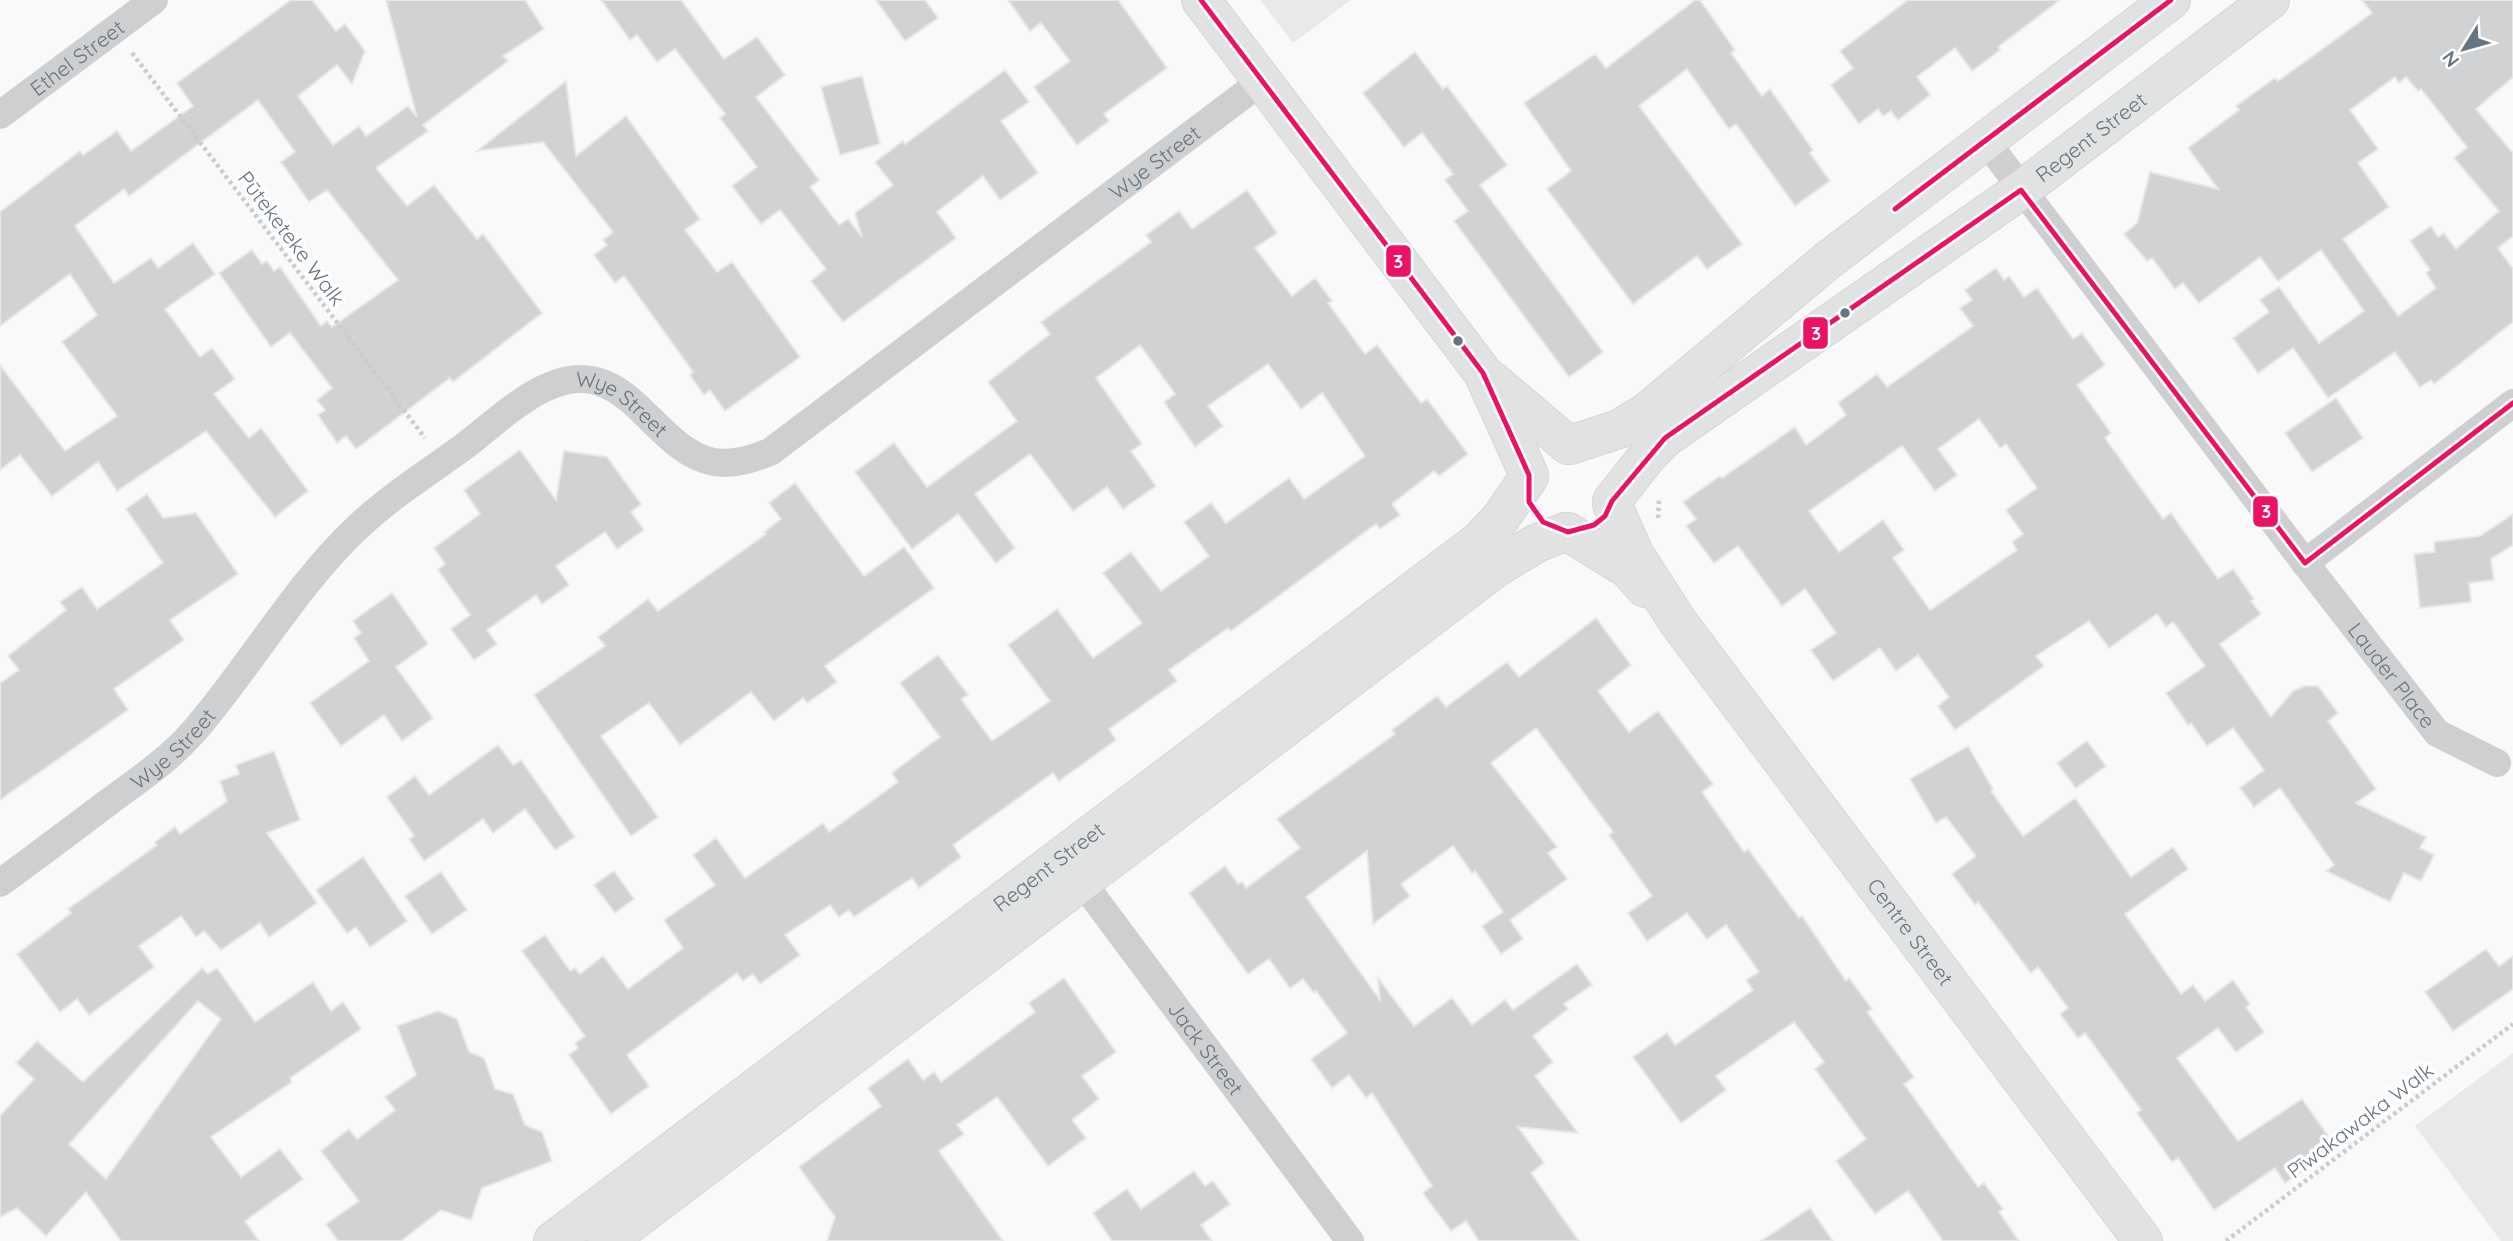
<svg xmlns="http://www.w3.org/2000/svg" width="2513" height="1241" viewBox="0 0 2513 1241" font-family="Quicksand,sans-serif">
<rect width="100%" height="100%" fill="#f9f9f9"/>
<!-- built -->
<path fill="#e8e9e9" d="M1260 0H1351L1293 43Z
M2513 1053V1241H2501L2415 1126Z"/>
<!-- building -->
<path fill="#d0d2d3" stroke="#e8e8e8" stroke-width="2" fill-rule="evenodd" d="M291 0H312L336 31 345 24 365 51 352 84 337 65 298 96 333 145 359 126 366 136 408 106 417 117 386 0H525L544 29 503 56 508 61 423 125 428 131 376 168 407 206 434 185 477 239 483 234 542 313 453 382 450 378 356 449 346 436 337 443 318 415 325 410 317 400 332 388 290 333 271 347 219 273 252 250 262 264 267 261 274 271 280 267 321 326 327 321 332 327 398 280 327 190 309 202 281 162 295 152 258 100 129 196 124 189 75 226 114 283 151 258 158 268 193 243 215 274 165 309 200 357 212 348 235 379 214 394 249 438 261 428 308 491 275 517 206 431 117 491 98 462 52 496 20 455 0 470V365L65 451 117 416 62 342 97 315 70 274 0 326V212L80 151 83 155 117 131 131 151 193 106 177 83Z
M601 0H681L724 59 757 37 785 75 756 97 819 180 810 187 839 225 848 219 862 237 855 213 893 185 875 162 903 141 905 144 1005 70 1029 102 1001 121 1038 173 1000 200 983 176 937 212 956 238 843 322 811 281 826 269 780 210 761 224 732 186 757 167 720 118 725 114 675 49 657 62 637 35 630 40Z
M876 0H925L938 18 905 41Z
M1008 0H1118L1167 68 1104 114 1109 121 1077 145 1034 87 1070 61 1041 23 1030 31Z
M1695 0H1700L1735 50 1731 53 1762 96 1770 89 1813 150 1810 153 1830 181 1795 206 1736 124 1729 129 1687 69 1639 106 1742 244 1707 269 1697 256 1633 304 1547 189 1571 171 1524 103 1595 54 1606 68Z
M1908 0H2060L1998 47 2000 50 1972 71 1955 48 1917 77 1930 95 1898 120 1891 111 1883 116 1878 109 1859 124 1831 85 1853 68 1840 51Z
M2362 0H2513V77L2476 109 2513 153V236L2498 248 2513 269V322L2434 384 2431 380 2420 387 2395 352 2328 398 2293 348 2258 373 2233 338 2269 312 2260 300 2279 287 2319 343 2364 311 2321 250 2278 281 2260 257 2199 303 2183 283 2175 289 2152 258 2147 261 2124 234 2137 223 2150 172 2218 189 2188 148 2239 110 2236 106 2275 78 2278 81 2372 13ZM2395 77 2399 83 2406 77 2418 91 2421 89 2467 147 2454 158 2499 211 2456 249 2444 233 2438 237 2431 226 2410 241 2430 270 2426 273 2436 288 2398 316 2343 239 2389 207 2358 163 2378 149 2350 110Z
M1415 52 1443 89 1447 86 1507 165 1480 185 1603 352 1569 377 1454 221 1468 211 1445 180 1453 174 1422 133 1404 147 1363 93Z
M862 76 880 144 840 155 821 87Z
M566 81 576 156 626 116 700 219 685 230 717 272 732 262 800 357 725 411 710 390 704 395 690 375 693 372 624 276 615 283 594 255 607 245 603 240 613 232 543 142 477 151Z
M1247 190 1277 233 1255 248 1292 296 1315 278 1332 301 1328 303 1365 354 1377 345 1421 403 1427 399 1468 454 1439 476 1434 471 1392 504 1400 515 1380 529 1376 524 1231 631 1228 628 1169 670 1177 681 1109 729 1116 740 1059 781 1053 773 953 845 961 857 919 888 912 878 854 917 849 910 839 917 830 905 785 935 800 955 760 984 753 974 743 981 737 973 627 1055 649 1086 611 1114 569 1055 578 1048 575 1043 585 1036 522 951 545 935 570 971 575 968 580 974 603 956 628 989 683 948 664 920 715 885 693 855 716 838 745 878 823 823 829 832 898 782 892 773 940 737 900 683 938 655 968 695 961 699 992 741 1050 701 1008 645 1057 609 1093 658 1142 623 1103 573 1131 552 1161 591 1209 556 1184 522 1211 503 1226 523 1289 478 1304 499 1365 456 1322 393 1301 409 1268 364 1208 406 1223 426 1195 447 1164 402 1175 394 1140 345 1096 378 1142 444 1131 451 1156 486 1123 509 1107 487 1073 511 1030 454 975 494 1015 548 996 563 958 514 912 549 855 472 894 443 927 487 1017 421 988 382 1050 334 1041 322 1151 242 1146 235 1179 211 1192 229Z
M1996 268 2004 280 2009 276 2024 297 2037 288 2073 339 2082 333 2105 365 2077 385 2111 433 2105 438 2163 519 2171 513 2218 579 2233 569 2254 599 2251 601 2261 614 2220 644 2271 717 2293 691 2304 686H2318L2338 713 2328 721 2376 789 2356 803 2426 837 2420 848 2434 855 2421 881 2404 873 2390 902 2326 871 2334 865 2280 788 2254 807 2240 788 2264 770 2233 728 2207 746 2191 723 2188 725 2166 693 2205 666 2173 622 2166 627 2157 614 2109 648 2089 621 2036 656 2044 666 1955 730 1938 706 1949 697 1918 655 1896 671 1880 648 1833 681 1811 650 1836 633 1805 589 1782 606 1738 546 1714 563 1686 526 1696 519 1683 502 1720 476 1722 478 1795 427 1806 445 1846 415 1838 403 1877 374 1887 387 1973 326 1960 308 1972 300 1965 290ZM1979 419 2000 448 2006 444 2037 488 2006 510 2023 534 2012 542 2017 550 1930 610 1893 558 1904 550 1883 520 1839 552 1809 511 1902 446 1935 491 1957 475 1938 449Z
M2336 398 2363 438 2312 472 2285 433Z
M520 450 556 500 564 451 607 457 641 504 631 512 644 530 617 549 605 532 556 566 569 585 542 604 536 595 487 630 497 644 474 660 451 629 470 615 438 570 445 564 434 548 480 514 464 490Z
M795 483 864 576 904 547 934 588 825 666 837 682 807 703 803 698 774 721 751 692 680 745 649 703 601 736 658 817 631 836 534 695 605 646 598 637 648 599 658 611 766 534 764 532 781 519 769 503Z
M147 494 163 518 196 513 238 574 170 620 184 640 114 689 128 710 0 800V683L19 670 8 656 66 610 60 602 82 587 97 609 163 563 126 509Z
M2513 514V545L2491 559 2494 580 2469 583 2471 602 2420 608 2414 554 2435 552 2434 542 2480 536Z
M392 593 428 644 396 667 433 718 402 741 384 715 341 746 310 703 369 661 354 638 361 633 353 621Z
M1596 618 1631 665 1598 691 1629 732 1658 711 1713 784 1702 792 1744 852 1748 849 1799 918 1802 916 1846 981 1849 978 1872 1009 1867 1012 1914 1077 1904 1084 1978 1187 1984 1183 2003 1209 1999 1212 2019 1241H1943L1908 1191 1875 1214 1836 1161 1866 1139 1815 1069 1824 1062 1794 1022 1716 1076 1726 1090 1681 1123 1633 1057 1667 1033 1675 1045 1753 990 1746 980 1759 972 1726 925 1707 939 1687 913 1647 941 1628 913 1652 896 1609 835 1613 832 1536 728 1491 763 1557 847 1548 853 1567 879 1510 920 1523 939 1501 954 1482 926 1503 912 1475 871 1472 873 1453 846 1401 884 1410 896 1373 924 1367 851 1306 897 1380 1000 1378 978 1414 1026 1452 998 1472 1025 1505 1000 1513 1010 1577 964 1592 985 1564 1004 1568 1009 1533 1036 1553 1062 1535 1076 1578 1133 1518 1127 1544 1163 1531 1173 1579 1241H1479L1466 1221 1451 1231 1423 1193 1432 1186 1372 1093 1366 1098 1349 1075 1332 1088 1311 1059 1347 1033 1316 991 1314 993 1303 979 1290 988 1269 959 1248 974 1189 893 1225 866 1238 884 1242 882 1246 888 1300 848 1277 819 1395 734 1392 730 1437 696 1446 707 1507 662 1519 677Z
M2087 741 2106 766 2076 788 2057 763Z
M498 745 513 765 521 760 575 837 555 850 525 809 493 833 483 819 424 861 409 839 414 836 387 797 415 776 429 795Z
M1968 746 1993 789 1991 791 2023 836 2075 798 2131 877 2173 847 2188 869 2125 914 2181 994 2193 985 2205 1001 2233 980 2250 1004 2246 1007 2264 1032 2236 1052 2218 1028 2177 1058 2238 1141 2302 1099 2336 1147 2285 1183 2275 1168 2214 1210 2178 1158 2172 1162 2137 1113 2141 1110 2085 1033 2078 1038 2060 1014 2068 1008 2038 967 2031 973 1978 902 1975 905 1952 874 1976 856 1946 817 1936 823 1910 779Z
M274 751 300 820 267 833 317 903 269 937 260 923 221 950 204 931 196 937 181 916 139 946 154 967 89 1015 77 999 60 1012 17 954 71 913 68 909 157 845 155 842 175 827 180 834 227 801 220 781 239 774 236 765Z
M363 857 407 921 370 947 356 927 347 933 316 890Z
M614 871 634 899 615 913 594 885Z
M441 872 467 910 432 934 405 896Z
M2486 949 2499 966 2513 956V989L2453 1031 2425 992Z
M202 968 208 974 217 968 255 1022 313 982 331 1011 343 1002 361 1029 290 1078 292 1082 211 1137 241 1177 280 1149 303 1179 245 1221 259 1241H121L86 1192 46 1236 17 1208 0 1217V1116L34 1079 16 1063 37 1041 83 1082ZM198 1001 221 1019 106 1179 69 1144Z
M1064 978 1116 1052 1082 1076 1099 1099 1072 1120 1086 1138 1048 1166 997 1097 957 1125 964 1134 939 1151 1003 1241H827L835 1217 799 1167 881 1106 868 1088 908 1059 923 1080 934 1072 941 1082 1035 1012 1029 1003Z
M438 1011 457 1019 469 1052 484 1058 495 1089 513 1094 525 1125 542 1132 552 1161 482 1188 471 1220 441 1210 401 1241H338L326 1224 359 1201 321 1151 349 1129 357 1139 395 1110 385 1097 416 1075 397 1026Z
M1194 1171 1205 1186 1213 1181 1230 1204 1201 1225 1212 1241H1112L1093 1213 1127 1189 1141 1209Z
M1810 1208 1833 1241H1761Z"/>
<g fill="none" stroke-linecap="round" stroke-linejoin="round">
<!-- secondary casing -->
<g stroke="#d5d6d7" stroke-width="40">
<g id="secondary">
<path d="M1201 0 1483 373 1529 475"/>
<path d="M1490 379 1568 445"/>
<path d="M1570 445 1619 429 1648 411 1827 261 2171 0"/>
<path id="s5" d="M1612 501 1649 454 1665 438 2021 190 2270 0"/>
<path id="s6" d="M1612 504 1635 555 1678 622 2143 1241"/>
<path d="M1568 532 1628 569 1645 588"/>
<path id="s7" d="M553 1241 1478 542 1500 519 1529 477"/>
<path d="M607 1241 1497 567 1537 543 1565 532"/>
</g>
</g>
<!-- path -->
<path stroke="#cbcccd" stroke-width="4.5" stroke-dasharray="3.5 3.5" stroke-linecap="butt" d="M132 53 425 438
M1658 518 1659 499
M2226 1241 2513 1024"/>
<!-- street -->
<g stroke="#cecfd0" stroke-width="28">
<path id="s1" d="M0 115 154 0"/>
<path d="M1985 140 2305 563 2513 403"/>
<path id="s2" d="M2305 563 2437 733 2497 763"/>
<path id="s3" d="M1071 867 1350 1241"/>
<path id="s4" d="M0 883C37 856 73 829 110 801 140 779 171 758 195 730 252 664 296 584 360 525 392 495 431 471 466 445 492 425 521 397 552 385 628 354 653 451 714 462 734 465 752 459 770 452L1262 81"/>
</g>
<!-- secondary -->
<use href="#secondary" stroke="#e1e2e2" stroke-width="38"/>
<!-- bus-1 casing -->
<g stroke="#fff" stroke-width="10">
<path id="bus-1" d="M1201 0 1483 373 1529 475V502L1543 522 1568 532 1594 525 1605 516 1612 501 1665 438 2021 190 2305 563 2513 403
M1895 209 2171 0"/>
</g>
<!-- bus-1 -->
<use href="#bus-1" stroke="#ec1165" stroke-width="5"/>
</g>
<!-- markers -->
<g fill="#657683" stroke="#fff" stroke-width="2.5">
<circle cx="1845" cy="313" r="6"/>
<circle cx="1458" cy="341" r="6"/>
</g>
<g text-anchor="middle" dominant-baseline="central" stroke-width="7" stroke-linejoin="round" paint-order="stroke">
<!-- street labels -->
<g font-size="21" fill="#657683" stroke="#fff">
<text stroke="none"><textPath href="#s1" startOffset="96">Ethel Street</textPath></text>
<text stroke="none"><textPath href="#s5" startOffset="604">Regent Street</textPath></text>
<text stroke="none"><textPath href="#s4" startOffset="1479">Wye Street</textPath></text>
<text transform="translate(292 238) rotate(53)">Pūteketeke Walk</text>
<text stroke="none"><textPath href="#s4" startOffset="828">Wye Street</textPath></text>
<text stroke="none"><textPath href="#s2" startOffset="142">Lauder Place</textPath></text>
<text stroke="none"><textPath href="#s4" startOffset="219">Wye Street</textPath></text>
<text stroke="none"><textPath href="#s7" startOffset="621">Regent Street</textPath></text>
<text stroke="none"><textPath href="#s6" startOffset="523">Centre Street</textPath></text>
<text stroke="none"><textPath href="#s3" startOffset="226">Jack Street</textPath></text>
<text transform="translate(2360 1120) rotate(-37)">Pīwakawaka Walk</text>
</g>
</g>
<g stroke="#fff" stroke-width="2.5">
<rect x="1385" y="244" width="27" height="34" rx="7" fill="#ec1165"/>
<rect x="1802" y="316" width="27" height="34" rx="7" fill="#ec1165"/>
<rect x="2252" y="495" width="27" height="33" rx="7" fill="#ec1165"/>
</g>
<g font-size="19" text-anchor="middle" font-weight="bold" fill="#fff">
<text x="1398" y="268">3</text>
<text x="1816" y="340">3</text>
<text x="2266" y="518">3</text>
</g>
<!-- north arrow -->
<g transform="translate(2464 49) rotate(233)" stroke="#ffffff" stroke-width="5" paint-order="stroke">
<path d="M0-5L12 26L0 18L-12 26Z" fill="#657683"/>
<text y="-10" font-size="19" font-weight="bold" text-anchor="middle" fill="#657683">N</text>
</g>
</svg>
